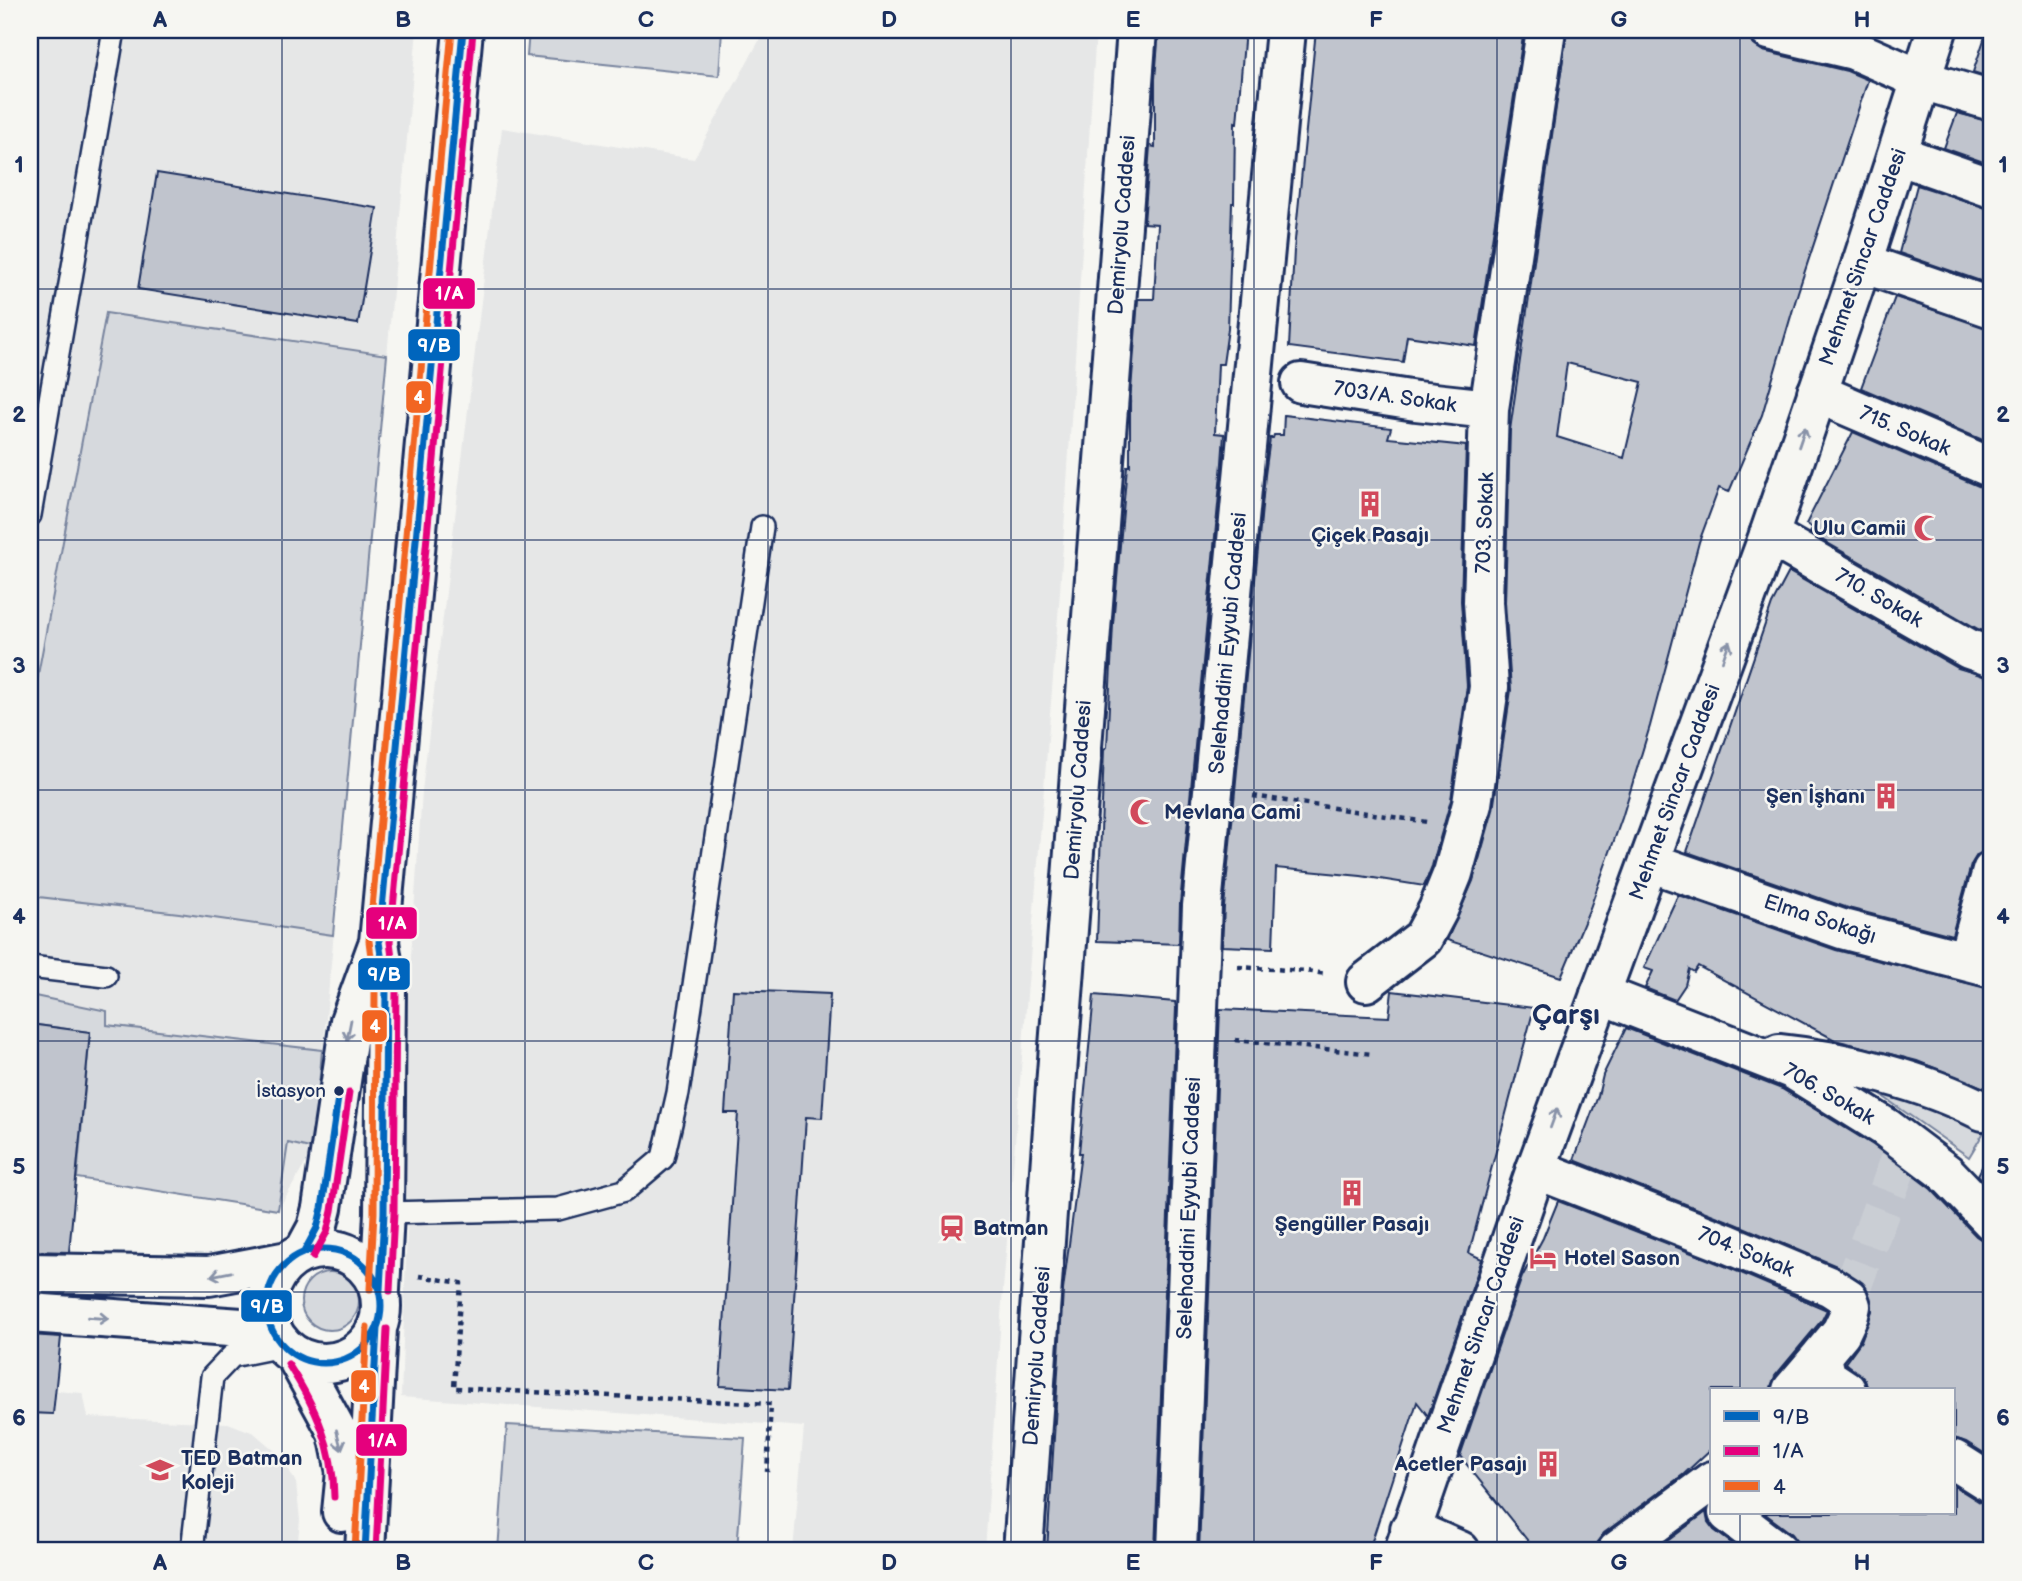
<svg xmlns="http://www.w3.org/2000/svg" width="2022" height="1581" viewBox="0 0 2022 1581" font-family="'Balsamiq Sans',sans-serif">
<rect width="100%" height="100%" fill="#f6f6f2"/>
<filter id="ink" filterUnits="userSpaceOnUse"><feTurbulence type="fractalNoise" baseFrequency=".0143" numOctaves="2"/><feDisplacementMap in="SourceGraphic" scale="14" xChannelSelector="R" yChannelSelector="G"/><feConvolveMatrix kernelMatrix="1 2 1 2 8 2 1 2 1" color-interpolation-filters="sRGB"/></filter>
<g filter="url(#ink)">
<!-- built -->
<path fill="#e6e7e7" d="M30 30H417L314 1149 278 1210 77 1178 55 1391 83 1393 88 1417 228 1423 254 1433 282 1457 296 1483 300 1520 297 1551H30Z
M765 30H1096L1060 592 1002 1302 985 1551H793L804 1427 401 1397 408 1202 399 1137 422 791 502 128 694 159Z"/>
<!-- green -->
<path fill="#d6d9dd" stroke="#78849e" stroke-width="2" d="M529 30H722L719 76 527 56Z
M106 313 387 355 333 935 179 913 30 896V717Z
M30 995 107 1011V1025L322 1050 314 1149 288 1143 278 1210 77 1178 90 1032 30 1024Z
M1868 1086 1987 1127 1969 1157Z
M301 1301a29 29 0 1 1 58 0a29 29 0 1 1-58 0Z
M507 1425 745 1438 737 1551H498Z"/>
<!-- building -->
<path fill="#c0c4cd" stroke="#1b2f5e" stroke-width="2" fill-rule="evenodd" d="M1159 30H1245L1237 123 1235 122 1234 203H1232L1228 329 1223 364H1218L1215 433 1224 434 1222 463 1180 904 1179 944 1097 941 1104 749 1107 747 1113 624 1127 466H1130V403L1138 299H1154L1158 224 1144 223 1150 146 1155 147V79Z
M1316 30H1524L1476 346 1407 336 1403 362 1289 347 1294 250Z
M1567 30H1748V37L1754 45 1763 51 1847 71 1868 80 1798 292 1762 415 1729 492 1719 488 1699 542 1650 726 1622 818 1590 908 1561 977 1447 940 1473 881 1493 810 1511 690 1505 602 1510 430ZM1567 363 1642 382 1624 458 1557 437Z
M1987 31 1992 32V78L1973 72Z
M1957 113 1992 122V165L1944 148Z
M157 173 377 208 358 324 138 289Z
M1917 185 1992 209V285L1899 253Z
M1895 297 1992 329V444L1861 388Z
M1284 415 1391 428 1388 438 1466 446 1461 601 1467 686 1451 800 1432 866 1424 886 1361 876 1276 868 1273 948 1222 946 1224 907 1265 475 1270 438H1273L1274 435H1283Z
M1853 432 1983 488 1992 489V634L1978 629 1810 533 1813 528 1806 524Z
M1789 572 1958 668 1992 678V850H1986L1977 855 1971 865 1952 935 1848 908 1687 852 1772 604Z
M1678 895 1836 950 1992 989V1091L1917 1061 1835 1040 1698 966 1694 972 1689 969 1685 985 1675 1000 1645 988 1653 971 1644 968Z
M733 990 830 994 822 1118 806 1117 788 1390 720 1386 738 1113H725Z
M1392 991 1534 1008 1469 1253 1482 1259 1428 1416 1417 1402 1371 1544 1361 1542 1359 1551H1199L1220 1009 1389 1017Z
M1094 995 1175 1002 1176 1008 1155 1551H1047L1063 1290 1081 1153H1079Z
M30 1024 90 1032 69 1252 30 1251Z
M1626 1028 1782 1089 1873 1145 1931 1189 1976 1236 1985 1242H1992V1458L1966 1442 1954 1438V1390H1868L1865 1380 1845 1363 1861 1341 1872 1311 1868 1290 1860 1280 1839 1267 1736 1224 1574 1160 1598 1096 1603 1075Z
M1992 1147V1190L1978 1175Z
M1558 1201 1720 1264 1827 1310 1822 1320 1775 1376 1771 1390H1712V1448L1684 1474 1604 1533 1597 1542 1595 1551H1536L1460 1456 1522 1277 1543 1238Z
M30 1335 61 1337 53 1414 30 1413Z
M1954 1486 1980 1502 1992 1506V1551H1799L1798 1542 1792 1534 1764 1513H1954Z
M1706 1512 1708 1522 1714 1530 1742 1551H1654Z"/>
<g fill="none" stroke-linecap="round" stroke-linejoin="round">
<!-- street-tunnel -->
<path stroke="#caced4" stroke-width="38" stroke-dasharray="38 19" stroke-linecap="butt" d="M1848 1298 1906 1143"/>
<!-- lane casing -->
<g stroke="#1b2f5e" stroke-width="26">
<path id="lane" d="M30 515 114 30
M30 967 106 976
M384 1213 558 1209 624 1191 663 1158 678 1093 762 527
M192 1551 212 1377 232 1356 282 1346"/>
</g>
<!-- street casing -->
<g stroke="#1b2f5e" stroke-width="44">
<path id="street" d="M1769 30 1854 50 1922 80 1992 101
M1898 155 1992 188
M1862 263 1992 308
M1301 383 1416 401 1489 409
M1817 393 1992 468
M1769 535 1969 649 1992 657
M1649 862 1842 929 1992 968
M1967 961 1992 871
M1366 982 1423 938 1438 910 1453 873 1472 804 1489 687 1483 602 1489 409 1546 30
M1600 994 1792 1069 1885 1127 1946 1173 1992 1221
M1779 1054C1846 1061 1924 1081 1983 1111
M1536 1169 1728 1244 1831 1287 1848 1298 1851 1306 1849 1315 1841 1332 1821 1356 1825 1376 1846 1390
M1792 1390 1821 1356
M1954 1460 1992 1484
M1728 1513 1778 1551
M1177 1551 1202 906 1286 30
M1617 1551 1712 1481"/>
</g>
<!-- secondary casing -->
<g stroke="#1b2f5e" stroke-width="44">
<path id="secondary" d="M267 1306a57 57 0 1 1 114 0a57 57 0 1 1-114 0Z
M304 1252 317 1228 322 1208 350 1021 377 947
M30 1273 209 1276 288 1261
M380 1290 384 1213 386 987 379 942 463 30
M30 1313 271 1330
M297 1358 338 1433 346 1472 342 1512
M1410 1529 1460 1551
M365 1551 377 1328
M1023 1551 1056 1086 1137 30
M1404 1551 1536 1169 1769 535 1862 263 1937 30"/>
</g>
<!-- path -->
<path stroke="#1b2f5e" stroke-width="4.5" stroke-dasharray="5 5" stroke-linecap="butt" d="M1253 796 1427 822
M1238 967 1306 971 1326 974
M1235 1040 1373 1054
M419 1276 461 1283 454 1388 771 1404 767 1472"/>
<!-- lane -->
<use href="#lane" stroke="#f6f6f2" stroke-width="21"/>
<!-- street -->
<use href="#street" stroke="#f6f6f2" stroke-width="38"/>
<!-- secondary -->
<use href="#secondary" stroke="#f6f6f2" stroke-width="38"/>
<!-- bus-1 casing -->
<g stroke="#f6f6f2" stroke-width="12">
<path id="bus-1" d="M267 1306a57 57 0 1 1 114 0a57 57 0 1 1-114 0Z
M304 1252 317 1228 322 1208 339 1091
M380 1290 384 1213 386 987 379 942 463 30
M365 1551 377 1328"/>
</g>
<!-- bus-2 casing -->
<g stroke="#f6f6f2" stroke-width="12">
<path id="bus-2" d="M313 1257 327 1232 332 1211 349 1093
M390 1291 394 1213 396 987 390 942 473 31
M288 1364C315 1406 334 1446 334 1497
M376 1551 387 1329"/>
</g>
<!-- bus-3 casing -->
<g stroke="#f6f6f2" stroke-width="12">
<path id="bus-3" d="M370 1289 374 1213 375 988 369 941 452 30
M355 1550 367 1327"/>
</g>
<!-- bus-1 -->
<use href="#bus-1" stroke="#0065bd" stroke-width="7"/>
<!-- bus-2 -->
<use href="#bus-2" stroke="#e5007d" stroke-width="7"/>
<!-- bus-3 -->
<use href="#bus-3" stroke="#f26522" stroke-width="7"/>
</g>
<!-- one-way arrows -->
<defs><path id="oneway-shaft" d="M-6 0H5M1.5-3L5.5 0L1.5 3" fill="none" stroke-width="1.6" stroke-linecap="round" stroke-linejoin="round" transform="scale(1.75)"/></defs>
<g stroke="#8892a8">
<use href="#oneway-shaft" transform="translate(1802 437) rotate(-71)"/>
<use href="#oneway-shaft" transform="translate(1726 651) rotate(-70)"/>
<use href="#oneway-shaft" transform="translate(349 1030) rotate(101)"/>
<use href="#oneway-shaft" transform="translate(1554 1118) rotate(-70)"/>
<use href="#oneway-shaft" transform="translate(221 1274) rotate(169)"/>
<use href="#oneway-shaft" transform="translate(98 1318) rotate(4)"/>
<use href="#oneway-shaft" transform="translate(339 1440) rotate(76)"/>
</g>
</g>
<!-- grid -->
<path fill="none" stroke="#1b2f5e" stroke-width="2" stroke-opacity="0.55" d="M282 30V1551M525 30V1551M768 30V1551M1011 30V1551M1254 30V1551M1497 30V1551M1740 30V1390M30 289H1992M30 540H1992M30 790H1992M30 1041H1992M30 1292H1992M1740 1513V1551"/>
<!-- icons -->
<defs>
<g id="building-bare" transform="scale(2.1)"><path d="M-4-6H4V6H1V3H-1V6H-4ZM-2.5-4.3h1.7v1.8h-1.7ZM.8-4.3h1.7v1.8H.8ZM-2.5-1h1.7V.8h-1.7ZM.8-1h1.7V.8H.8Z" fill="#d1495b" stroke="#f6f6f2" stroke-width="2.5" paint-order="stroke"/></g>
<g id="mosque-bare" transform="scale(2.1)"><path d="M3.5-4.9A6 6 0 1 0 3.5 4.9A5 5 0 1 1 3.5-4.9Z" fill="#d1495b" stroke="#f6f6f2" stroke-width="2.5" paint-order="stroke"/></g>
<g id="station-bare" transform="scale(2.1)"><path d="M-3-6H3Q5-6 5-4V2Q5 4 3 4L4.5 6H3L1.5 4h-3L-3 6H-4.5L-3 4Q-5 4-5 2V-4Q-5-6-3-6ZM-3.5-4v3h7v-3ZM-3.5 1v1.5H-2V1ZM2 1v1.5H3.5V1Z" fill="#d1495b" stroke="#f6f6f2" stroke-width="2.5" paint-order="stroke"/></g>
<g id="hotel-bare" transform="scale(2.1)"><path d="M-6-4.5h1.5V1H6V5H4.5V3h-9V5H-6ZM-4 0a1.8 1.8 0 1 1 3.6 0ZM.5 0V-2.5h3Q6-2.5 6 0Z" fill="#d1495b" stroke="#f6f6f2" stroke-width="2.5" paint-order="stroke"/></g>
<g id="school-bare" transform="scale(2.1)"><path d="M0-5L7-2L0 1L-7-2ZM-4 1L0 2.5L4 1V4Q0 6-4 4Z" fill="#d1495b" stroke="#f6f6f2" stroke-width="2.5" paint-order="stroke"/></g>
</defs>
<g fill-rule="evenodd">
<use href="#building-bare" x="1370" y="504"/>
<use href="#mosque-bare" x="1927" y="528"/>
<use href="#building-bare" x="1886" y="796"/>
<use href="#mosque-bare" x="1143" y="812"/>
<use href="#building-bare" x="1352" y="1193"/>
<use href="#station-bare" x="952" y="1228"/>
<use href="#hotel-bare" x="1543" y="1258"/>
<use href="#building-bare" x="1548" y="1464"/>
<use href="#school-bare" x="160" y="1470"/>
</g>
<!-- markers -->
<circle fill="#1b2f5e" stroke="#f6f6f2" stroke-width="2.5" cx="339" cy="1091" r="6"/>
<g text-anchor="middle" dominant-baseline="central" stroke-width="5" stroke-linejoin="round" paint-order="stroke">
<!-- bus labels -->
<g font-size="19" fill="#1b2f5e" stroke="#f6f6f2" text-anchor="end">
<text x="326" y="1091">İstasyon</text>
</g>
<!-- street labels -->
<g font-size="21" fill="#1b2f5e" stroke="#f6f6f2">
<text transform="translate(1122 225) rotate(-86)">Demiryolu Caddesi</text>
<text transform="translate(1863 257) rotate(-71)">Mehmet Sincar Caddesi</text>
<text transform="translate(1395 397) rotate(8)">703/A. Sokak</text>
<text transform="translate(1905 431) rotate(23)">715. Sokak</text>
<text transform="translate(1485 523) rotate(-88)">703. Sokak</text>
<text transform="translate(1879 598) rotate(30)">710. Sokak</text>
<text transform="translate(1228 643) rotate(-85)">Selehaddini Eyyubi Caddesi</text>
<text transform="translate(1078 790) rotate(-86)">Demiryolu Caddesi</text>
<text transform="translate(1675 792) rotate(-70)">Mehmet Sincar Caddesi</text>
<text transform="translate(1820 919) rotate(18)">Elma Sokağı</text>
<text transform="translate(1829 1094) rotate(30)">706. Sokak</text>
<text transform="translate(1189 1208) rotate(-88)">Selehaddini Eyyubi Caddesi</text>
<text transform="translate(1746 1252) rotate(22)">704. Sokak</text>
<text transform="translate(1481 1325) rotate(-71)">Mehmet Sincar Caddesi</text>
<text transform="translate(1037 1356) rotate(-86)">Demiryolu Caddesi</text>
</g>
<!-- poi labels -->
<g font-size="21" font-weight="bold" fill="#1b2f5e" stroke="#f6f6f2" text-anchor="start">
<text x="1906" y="528" text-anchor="end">Ulu Camii</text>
<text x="1370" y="535" text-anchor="middle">Çiçek Pasajı</text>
<text x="1865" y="796" text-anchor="end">Şen İşhanı</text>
<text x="1164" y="812">Mevlana Cami</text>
<text x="1352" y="1224" text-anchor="middle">Şengüller Pasajı</text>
<text x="973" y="1228">Batman</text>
<text x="1564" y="1258">Hotel Sason</text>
<text x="181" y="1458">TED Batman<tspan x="181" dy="24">Koleji</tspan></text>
<text x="1527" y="1464" text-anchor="end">Acetler Pasajı</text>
</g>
<!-- district labels -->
<g font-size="28" font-weight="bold" fill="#1b2f5e" stroke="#f6f6f2">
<text x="1566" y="1015">Çarşı</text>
</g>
</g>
<g stroke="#f6f6f2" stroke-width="2.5">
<rect x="422" y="277" width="54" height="33" rx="7" fill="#e5007d"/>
<rect x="407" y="328" width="54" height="34" rx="7" fill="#0065bd"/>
<rect x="405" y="380" width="27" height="34" rx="7" fill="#f26522"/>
<rect x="365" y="906" width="53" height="34" rx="7" fill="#e5007d"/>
<rect x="357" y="957" width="54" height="34" rx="7" fill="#0065bd"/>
<rect x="361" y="1009" width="27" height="34" rx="7" fill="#f26522"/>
<rect x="240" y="1289" width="53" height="34" rx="7" fill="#0065bd"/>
<rect x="350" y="1369" width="27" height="34" rx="7" fill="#f26522"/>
<rect x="355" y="1423" width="53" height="34" rx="7" fill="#e5007d"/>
</g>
<g font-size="19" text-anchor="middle" font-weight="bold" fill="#fff">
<text x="449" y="300">1/A</text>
<text x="434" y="352">9/B</text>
<text x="419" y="404">4</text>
<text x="392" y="930">1/A</text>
<text x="384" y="981">9/B</text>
<text x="375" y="1033">4</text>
<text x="267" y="1313">9/B</text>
<text x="364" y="1393">4</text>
<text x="382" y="1447">1/A</text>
</g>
<!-- margin -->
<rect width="2022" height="1581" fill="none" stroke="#f6f6f2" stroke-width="77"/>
<!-- legend -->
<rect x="1710" y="1388" width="245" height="126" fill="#f6f6f2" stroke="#9ea6b7" stroke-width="2"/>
<rect x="1724" y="1411" width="35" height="10" fill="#0065bd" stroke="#9ea6b7" stroke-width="2"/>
<text x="1773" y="1424" font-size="21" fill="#1b2f5e">9/B</text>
<rect x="1724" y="1446" width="35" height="10" fill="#e5007d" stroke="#9ea6b7" stroke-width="2"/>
<text x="1773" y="1458" font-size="21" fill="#1b2f5e">1/A</text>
<rect x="1724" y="1481" width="35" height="10" fill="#f26522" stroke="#9ea6b7" stroke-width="2"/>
<text x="1773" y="1494" font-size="21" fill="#1b2f5e">4</text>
<rect x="38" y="38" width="1945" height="1504" fill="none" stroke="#1b2f5e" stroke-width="2.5"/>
<g font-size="23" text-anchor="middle" font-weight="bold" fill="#1b2f5e">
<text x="160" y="27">A</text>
<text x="403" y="27">B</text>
<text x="646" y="27">C</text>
<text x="889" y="27">D</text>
<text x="1133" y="27">E</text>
<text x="1376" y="27">F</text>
<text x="1619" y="27">G</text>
<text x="1862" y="27">H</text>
<text x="19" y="172">1</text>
<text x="2003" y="172">1</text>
<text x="19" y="422">2</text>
<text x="2003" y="422">2</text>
<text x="19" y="673">3</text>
<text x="2003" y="673">3</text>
<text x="19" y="924">4</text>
<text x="2003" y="924">4</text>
<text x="19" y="1174">5</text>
<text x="2003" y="1174">5</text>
<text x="19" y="1425">6</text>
<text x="2003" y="1425">6</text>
<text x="160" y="1570">A</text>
<text x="403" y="1570">B</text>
<text x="646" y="1570">C</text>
<text x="889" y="1570">D</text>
<text x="1133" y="1570">E</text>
<text x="1376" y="1570">F</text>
<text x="1619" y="1570">G</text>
<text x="1862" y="1570">H</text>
</g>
</svg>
